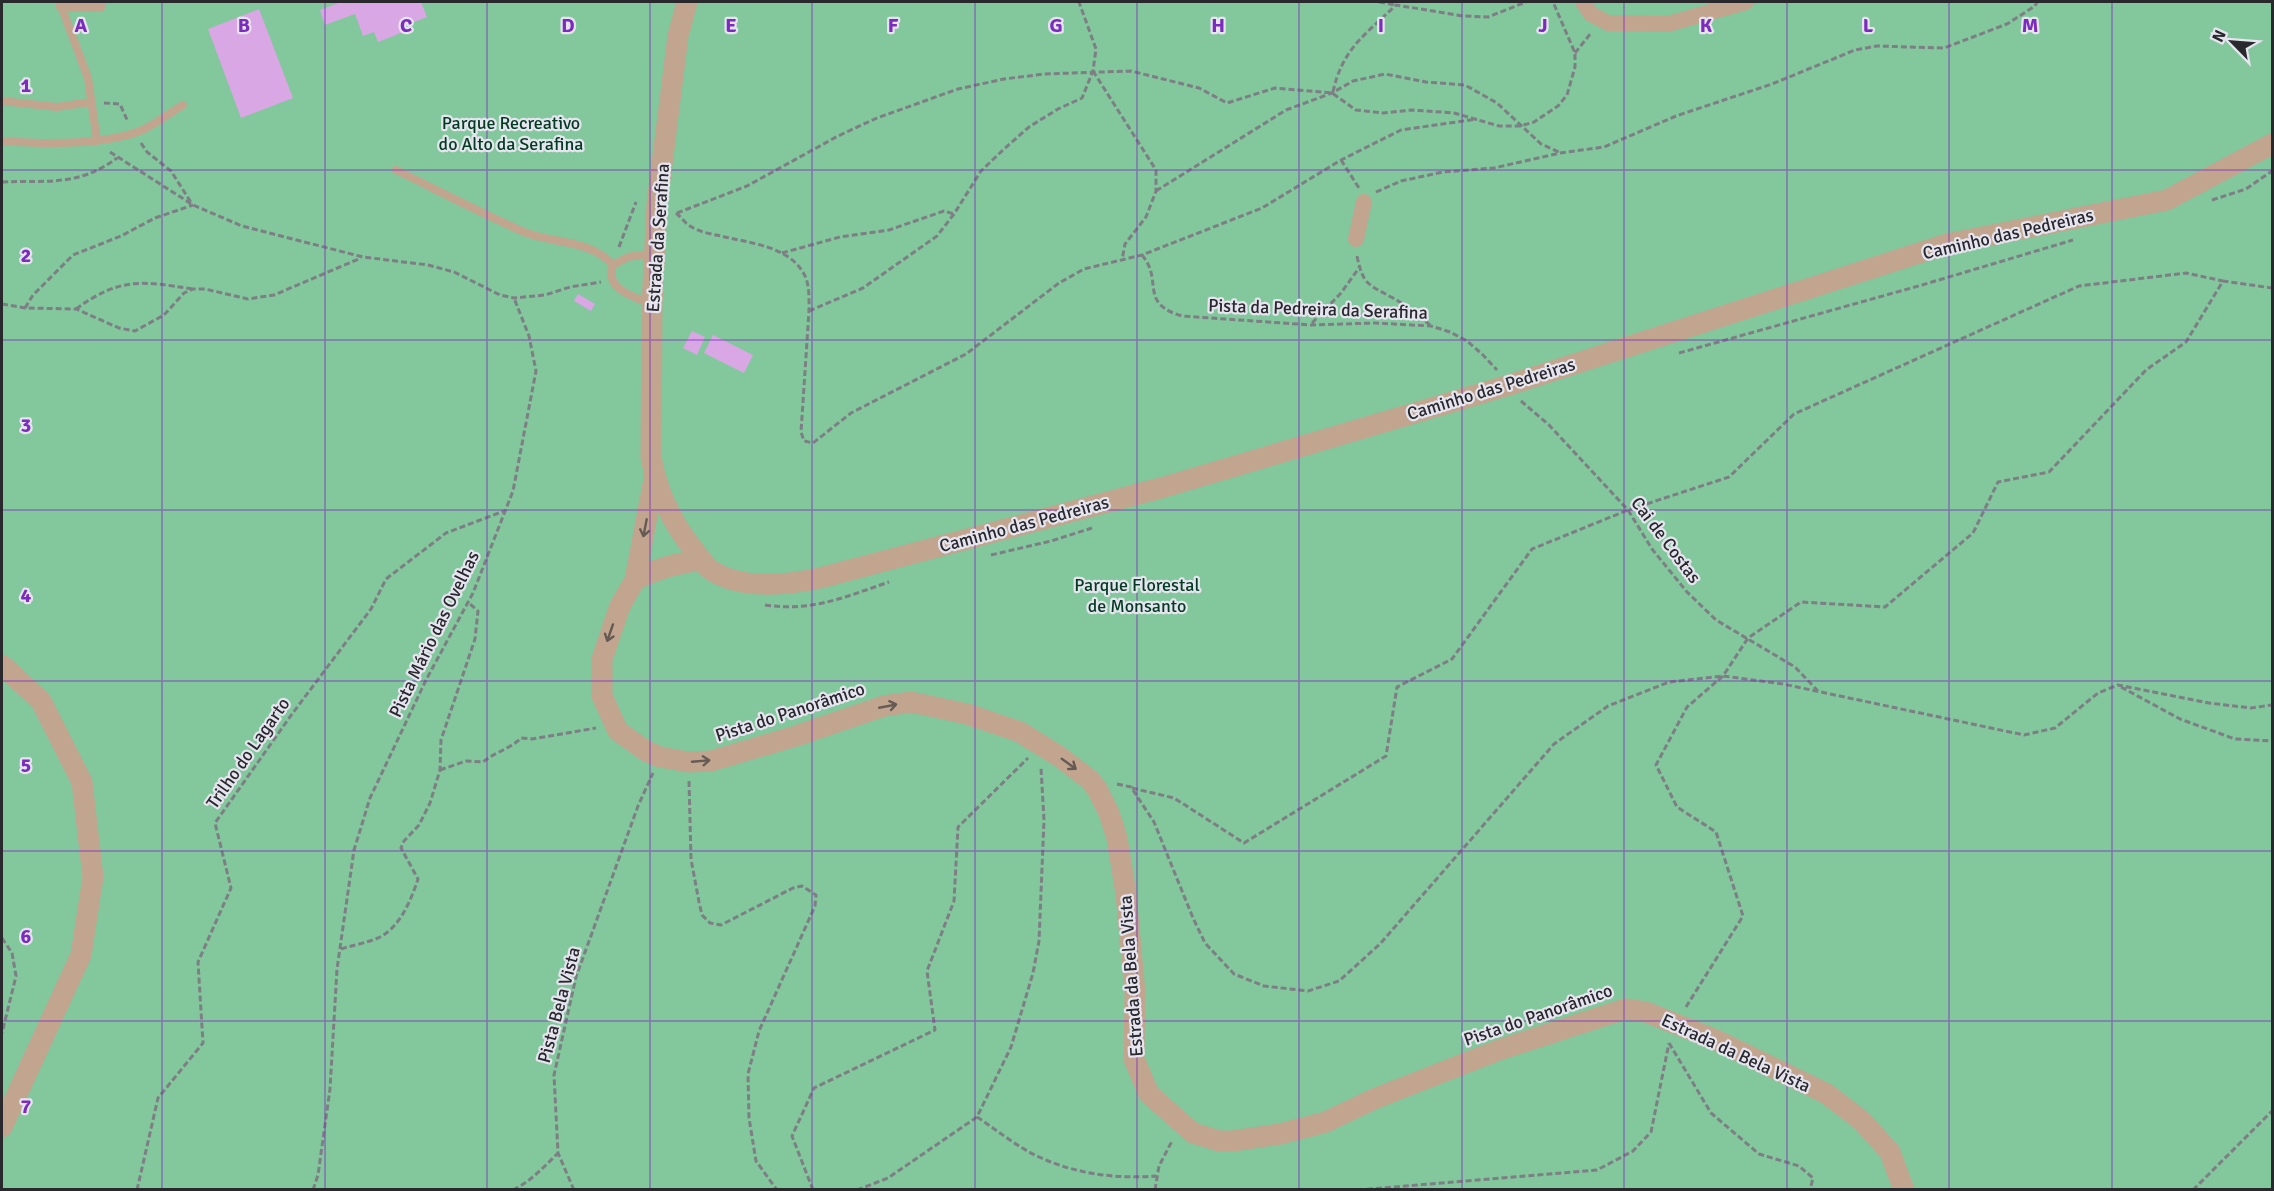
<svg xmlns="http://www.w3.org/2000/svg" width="2274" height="1191" viewBox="0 0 2274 1191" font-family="Signika,sans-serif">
<rect width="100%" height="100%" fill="#e5e4ef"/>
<!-- green -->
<path fill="#83c79c" d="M2 2H2272V1189L2 1190Z"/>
<!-- building -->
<path fill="#d9a7e4" d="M341 2H421L427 17 404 26 406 31 378 42 374 32 363 36 355 14 325 25 320 10Z
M259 9 293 98 241 118 208 29Z
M578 294 595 304 591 311 574 301Z
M692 331 705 337 697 355 683 348Z
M713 335 753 355 744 373 704 353Z"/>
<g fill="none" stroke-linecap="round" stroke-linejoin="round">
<!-- path -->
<path stroke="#7e7e85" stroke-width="3" stroke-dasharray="6 3" stroke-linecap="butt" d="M1379 2 1395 5
M1575 53 1591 33
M1093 71 1156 170V191L1146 217 1125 244 1122 260
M1333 92C1342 49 1366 34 1396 5L1463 16 1488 17 1526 2
M104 103 120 104 128 122
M141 143 147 152 171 171 192 204
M110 152 193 205 242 226 363 257 428 265 454 272 500 295 514 298 545 295 570 287 601 282
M1341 160 1359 188
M2 182C47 180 78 187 117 158
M1156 191 1286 110 1332 93 1353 81 1385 74 1426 82 1465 85 1497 103 1541 144 1559 152
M1376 192 1401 181 1443 172 1494 168 1560 153 1604 147 1676 116 1772 84 1855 50 1877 46 1944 48 2007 24 2035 6 2037 2
M2212 200 2246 189 2272 171
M676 213C681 217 685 223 690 226 699 232 711 234 721 236 749 243 789 246 804 274 810 285 809 299 809 311L801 432 804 441 813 443 851 413 966 354 1059 283 1084 269 1142 255 1262 208 1341 160 1401 130 1477 119
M677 213 747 186 838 136 877 118 958 89 1004 79 1044 74 1131 71 1199 88 1227 103 1275 88 1332 93 1356 110 1383 113 1412 110 1454 113 1499 126H1520L1534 122 1558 106 1567 95 1575 67V53L1553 2
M619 247 636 202
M782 253 840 237 889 230 944 211 954 214
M1142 255C1164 281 1138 303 1182 316L1311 325 1375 323 1431 326 1450 332 1467 341 1482 354 1497 370
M1357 256C1363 285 1368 284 1391 297 1405 304 1417 315 1430 325
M2 304 25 308 76 309 119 328 135 331 164 315 184 293 193 289H205L248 299 274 295 361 258
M25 308 33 295 73 255 121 236 155 218 193 205
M76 309C120 277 141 281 193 289
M809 311 863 288 937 236 954 214 981 171 1004 149 1029 127 1058 109 1082 98 1093 71 1096 49 1079 2
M1312 323 1341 293 1359 268
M1679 353 1922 285 2073 240
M1521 401 1549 425 1628 510 1652 549 1687 592 1716 620 1795 667 1818 691
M991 555 1051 541 1092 528
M765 605C812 612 845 597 889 582
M2121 687 2180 719 2235 739 2272 741
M440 770 466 761 483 762C495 752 510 749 521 738L532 739 596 728
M689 781 691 859 699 902 702 915 710 923 721 925 793 888 802 886 816 895 815 906 759 1031 748 1074 749 1118 756 1161 777 1190
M1117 784 1131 787 1154 822 1193 918 1205 943 1234 974 1264 986 1308 991 1339 981 1380 944 1554 744 1608 706 1669 682 1723 676 1783 684 2024 735 2055 728 2098 693 2118 685 2209 703 2251 708 2272 705
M1132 788 1174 798 1244 843 1386 756 1397 687 1452 659 1532 549 1628 510 1729 477 1794 414 2079 286 2186 273 2223 281
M2 938 12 953 16 976 2 1033
M341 949C353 945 366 943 378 938 400 928 411 900 418 879L401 848 404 841 419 825 430 803 440 770 441 740 475 639 478 611 468 602
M1686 1007 1743 916 1716 832 1677 807 1656 765 1687 707 1723 676 1748 638 1801 602 1885 607 1973 533 1998 482 2049 472 2146 370 2186 342 2223 281 2272 288
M1669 1043 1711 1113 1759 1154 1799 1166 1813 1178 1810 1190
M977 1117C997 1130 1017 1147 1039 1157 1076 1174 1116 1179 1156 1176
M137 1190 158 1098 203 1043 198 962 231 888 215 823 292 714 371 609 386 579 446 533 504 511
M313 1190 318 1175 330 1089 337 969 354 850 370 798 426 680 473 593 513 491 536 371 529 336 514 298
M513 1190C531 1181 544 1167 558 1153
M574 1190 558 1153 554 1075 576 977 638 806 653 773
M813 1190 792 1136 814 1088 935 1030 927 971 954 901 958 827 1028 758
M857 1190 888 1178 977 1117 1011 1047 1033 973 1039 941 1044 820 1041 768
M1155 1190 1159 1166 1172 1141
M1358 1190 1597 1170 1633 1151 1651 1132 1669 1043
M2193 1190 2272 1111"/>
<!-- service -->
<path stroke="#c1a58f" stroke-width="8" d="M60 3 88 78 97 141
M2 101 57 107 91 102
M2 141C42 144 101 146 140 131 155 125 169 113 183 105
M396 170C439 191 481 213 524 232 553 244 590 239 613 265
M651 304C633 296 604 289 613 265L628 257 654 253"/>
<!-- pedestrian -->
<path stroke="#c1a58f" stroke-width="12" d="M61 5 100 6"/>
<!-- minor -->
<path stroke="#c1a58f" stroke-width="16" d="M1583 2 1591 14 1608 23 1668 24 1746 2
M1356 239 1364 202"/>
<!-- tertiary -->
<path stroke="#c1a58f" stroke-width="21" d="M687 2 678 36 657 204 652 305 651 457C657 492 671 521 693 549 699 556 704 565 711 570 740 590 788 585 820 578L1161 488 1506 386 1947 244 2167 200 2272 144
M654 479 635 580 620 606 602 659V696L618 731 646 751 660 757 688 762 711 761 796 736 884 706 911 702 967 714 1020 732 1060 757 1090 780 1097 789 1109 813 1117 838 1126 894 1135 993 1134 1059 1149 1094 1193 1133 1219 1141H1233L1280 1134 1326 1122 1374 1099 1499 1050 1625 1009 1646 1012 1716 1040 1827 1094 1862 1121 1890 1152 1904 1190
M635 580C657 568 677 563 702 560
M2 665 41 701 82 782 93 877 81 955 2 1127"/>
</g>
<!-- one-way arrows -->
<defs><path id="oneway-shaft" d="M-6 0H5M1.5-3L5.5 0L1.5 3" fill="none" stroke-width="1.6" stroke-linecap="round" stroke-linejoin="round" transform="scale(1.5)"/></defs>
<g stroke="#665b54">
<use href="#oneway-shaft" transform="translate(645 528) rotate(101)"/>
<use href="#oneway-shaft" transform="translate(610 633) rotate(109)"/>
<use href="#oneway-shaft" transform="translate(888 706) rotate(-11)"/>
<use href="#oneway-shaft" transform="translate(701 761) rotate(-5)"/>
<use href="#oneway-shaft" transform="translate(1069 764) rotate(36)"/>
</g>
<!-- grid -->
<path fill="none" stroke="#7b2cbf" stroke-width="1.5" stroke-opacity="0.55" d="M162 2V1190M325 2V1190M487 2V1190M650 2V1190M812 2V1190M975 2V1190M1137 2V1190M1299 2V1190M1462 2V1190M1624 2V1190M1787 2V1190M1949 2V1190M2112 2V1190M2 170H2272M2 340H2272M2 510H2272M2 681H2272M2 851H2272M2 1021H2272"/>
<g text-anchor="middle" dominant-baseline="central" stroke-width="4.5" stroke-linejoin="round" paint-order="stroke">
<!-- park labels -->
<g font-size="18" fill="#003c1f" stroke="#e5e4ef">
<text x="511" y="123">Parque Recreativo<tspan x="511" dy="21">do Alto da Serafina</tspan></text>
<text x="1137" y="585">Parque Florestal<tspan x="1137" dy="21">de Monsanto</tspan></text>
</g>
<!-- street labels -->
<g font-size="18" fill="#29292d" stroke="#e5e4ef">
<text transform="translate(2008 234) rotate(-13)">Caminho das Pedreiras</text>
<text transform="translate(658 238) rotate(-86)">Estrada da Serafina</text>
<text transform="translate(1318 309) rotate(2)">Pista da Pedreira da Serafina</text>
<text transform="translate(1491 389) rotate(-17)">Caminho das Pedreiras</text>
<text transform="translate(1024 524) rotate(-15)">Caminho das Pedreiras</text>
<text transform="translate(1666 540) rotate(53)">Cai de Costas</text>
<text transform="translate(434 634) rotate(-64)">Pista Mário das Ovelhas</text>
<text transform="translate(790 712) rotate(-18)">Pista do Panorâmico</text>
<text transform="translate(248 753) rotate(-55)">Trilho do Lagarto</text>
<text transform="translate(1131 976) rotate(-94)">Estrada da Bela Vista</text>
<text transform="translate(559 1005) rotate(-75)">Pista Bela Vista</text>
<text transform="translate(1538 1015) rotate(-19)">Pista do Panorâmico</text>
<text transform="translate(1736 1053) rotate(25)">Estrada da Bela Vista</text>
</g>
</g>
<g font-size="20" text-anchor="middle" font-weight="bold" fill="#7b2cbf" stroke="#e5e4ef" stroke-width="4.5" stroke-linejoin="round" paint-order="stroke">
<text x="81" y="32">A</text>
<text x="244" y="32">B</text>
<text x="406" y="32">C</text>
<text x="568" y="32">D</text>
<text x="731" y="32">E</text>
<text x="893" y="32">F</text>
<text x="1056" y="32">G</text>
<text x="1218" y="32">H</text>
<text x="1381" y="32">I</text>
<text x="1543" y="32">J</text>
<text x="1706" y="32">K</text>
<text x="1868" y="32">L</text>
<text x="2030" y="32">M</text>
<text x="26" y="92">1</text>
<text x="26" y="262">2</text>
<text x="26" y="432">3</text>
<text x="26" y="602">4</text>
<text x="26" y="772">5</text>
<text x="26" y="943">6</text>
<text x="26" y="1113">7</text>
</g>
<!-- border -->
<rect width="2274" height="1191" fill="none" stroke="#29292d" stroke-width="6"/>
<!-- north arrow -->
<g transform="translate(2232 42) rotate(295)" stroke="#e5e4ef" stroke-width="4.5" paint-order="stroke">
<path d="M0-4.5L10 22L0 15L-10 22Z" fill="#29292d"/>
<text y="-9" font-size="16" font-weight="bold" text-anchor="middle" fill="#29292d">N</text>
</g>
</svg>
